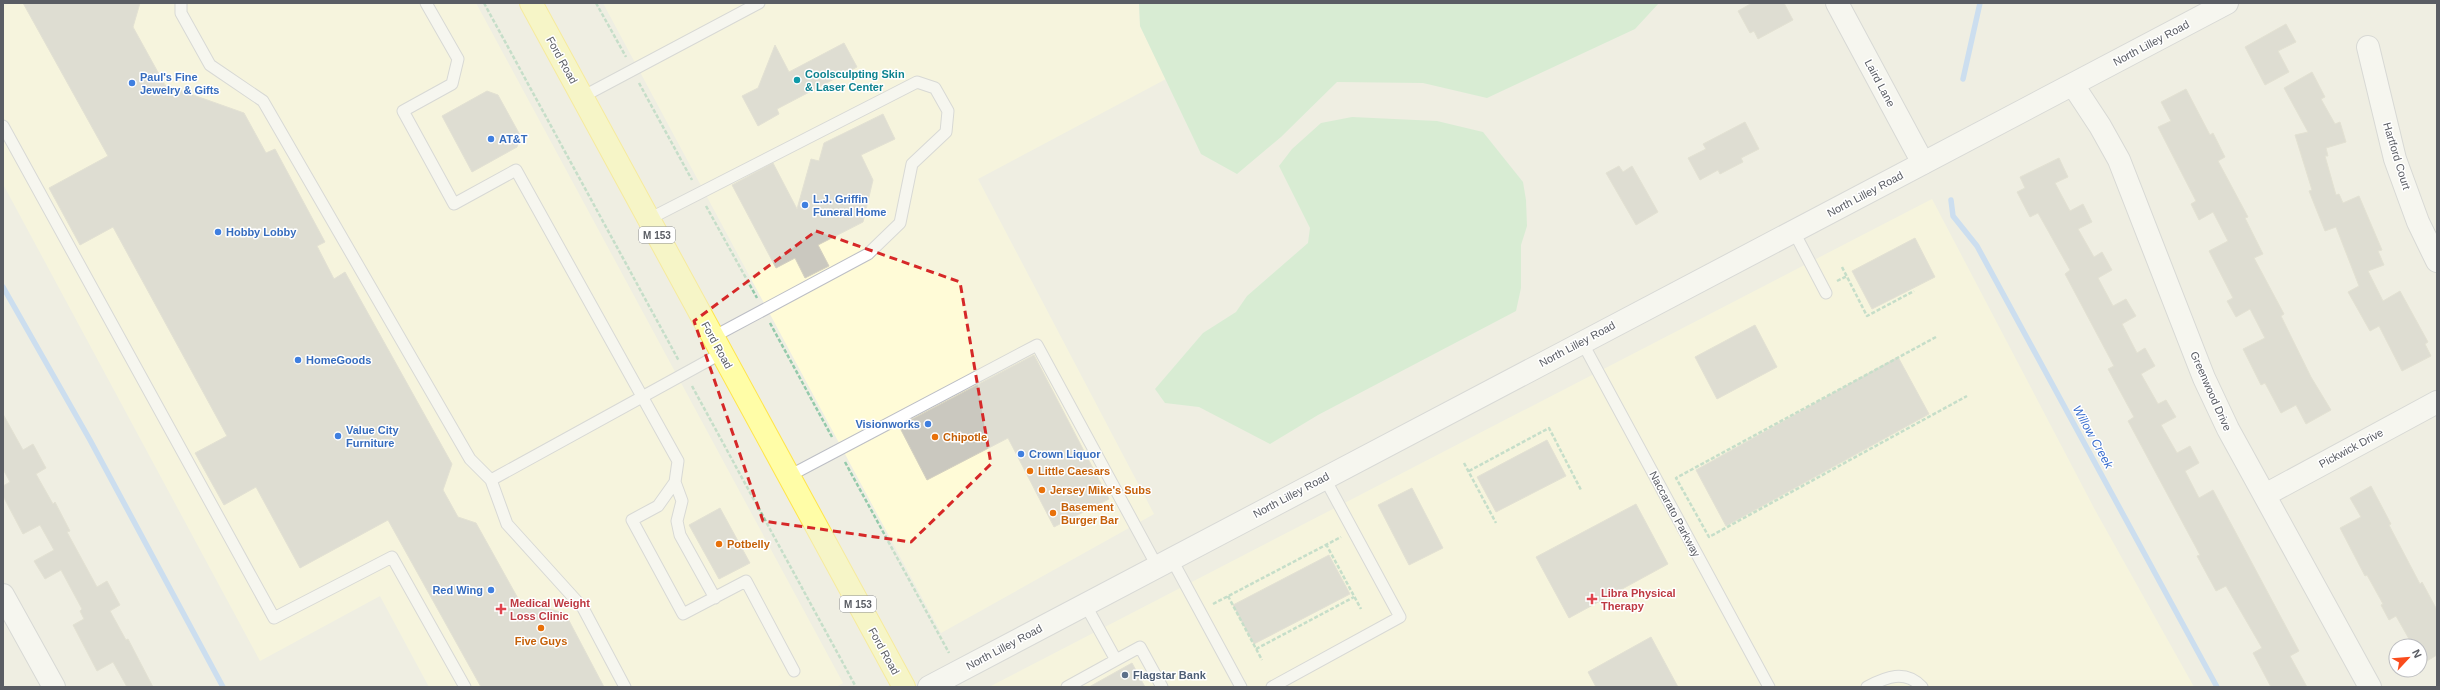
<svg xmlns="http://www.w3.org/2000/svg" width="2440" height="690" viewBox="0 0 2440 690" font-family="Helvetica,sans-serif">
<rect width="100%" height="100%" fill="#efeee2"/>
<!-- commercial -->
<path fill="#fffbd7" d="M3 3H476L843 683 836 687H429L380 596 260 661 3 184Z
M603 3H1139L1140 26 1166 79 978 179 1154 514 941 633Z
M1932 199 2095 510 2194 687H989Z"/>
<!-- green -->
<path fill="#bce9c2" d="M1139 3H1659L1635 29 1487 98 1423 83 1337 82 1281 137 1237 174 1201 154 1140 26Z
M1352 117 1437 121 1483 132 1523 182 1526 200 1527 226 1521 245V288L1516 311 1318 415 1270 444 1199 407 1165 403 1155 389 1203 333 1236 312 1247 296 1308 243 1310 228 1279 166 1292 149 1321 123Z"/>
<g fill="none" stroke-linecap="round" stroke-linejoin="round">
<!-- stream -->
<path stroke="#a2caff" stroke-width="5.5" d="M1963 79 1980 3
M1951 200 1953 216 1977 246 2217 687
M3 287 90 440 223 687"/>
</g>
<!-- building -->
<path fill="#cac8bf" stroke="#d4d0c0" d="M23 3H140L133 27 165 85 244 113 266 153 275 149 325 242 317 246 334 279 345 272 452 464 443 490 458 517 476 523 520 602 565 613 604 687H481L388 520 300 568 256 487 224 505 195 453 227 436 113 227 80 245 49 188 108 156Z
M1752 3H1784L1793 20 1758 39 1754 31 1750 33 1738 11Z
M2286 24 2296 42 2278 51 2289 72 2265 85 2245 47Z
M844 43 857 67 777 109 779 114 758 126 742 96 758 88 775 45 789 72Z
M2312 72 2325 97 2321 99 2335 124 2340 122 2346 142 2326 148 2328 156H2325L2336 195 2339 194 2343 203 2359 196 2382 250 2378 251 2384 265 2368 271 2383 301 2400 291 2428 342 2425 344 2431 356 2402 371 2379 326 2370 331 2348 292 2359 286 2336 227 2325 231 2309 191 2312 190 2295 135 2308 132 2284 88Z
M2186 89 2210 135 2213 133 2225 157 2218 161 2248 217 2245 218 2263 254 2254 258 2284 314 2281 316 2311 377 2331 410 2306 424 2296 405 2281 413 2265 383 2261 385 2243 349 2265 338 2250 309 2236 317 2227 301 2233 298 2209 251 2228 241 2213 212 2199 220 2191 204 2196 201 2158 127 2171 121 2161 102Z
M487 91 498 95 520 135 517 147 472 172 442 116Z
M883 114 895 139 861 155 873 180 863 222 818 245 829 266 805 278 795 258 776 268 732 185 773 163 797 209 811 159 819 161 824 143Z
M1745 122 1759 149 1741 158 1743 162 1720 174 1718 170 1700 180 1688 158 1706 149 1703 144Z
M2059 158 2068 177 2055 183 2070 211 2083 204 2092 222 2078 229 2094 257 2102 252 2112 270 2098 278 2113 306 2126 299 2136 316 2122 324 2137 353 2145 348 2155 366 2141 374 2158 404 2166 400 2176 417 2161 425 2177 453 2190 446 2199 463 2185 471 2199 498 2213 490 2299 651 2290 656 2307 687H2271L2253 653 2262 648 2226 586 2216 591 2197 556 2200 555 2128 421 2134 417 2108 369 2114 366 2065 274 2070 270 2038 213 2030 217 2017 192 2025 188 2020 177Z
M1619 166 1623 172 1632 166 1658 212 1636 225 1606 173Z
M1915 238 1935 277 1872 309 1852 271Z
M1755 325 1777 367 1717 399 1695 357Z
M1034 355 1109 499 1054 527 1008 438 927 480 899 426Z
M1898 357 1929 414 1726 526 1696 470Z
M3 414 23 450 33 444 46 468 36 474 53 504 55 502 70 531 67 532 97 587 107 581 120 605 110 611 126 640 128 639 153 687H127L113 662 97 671 73 625 84 619 80 611 82 609 61 570 45 579 34 561 54 550 40 525 23 534 3 496V486L10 482 3 469Z
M1547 440 1566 476 1496 512 1477 477Z
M2371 486 2391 524 2389 525 2420 584 2422 582 2437 610V655L2420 665V646H2413L2396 616 2389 620 2381 605 2383 604 2367 575 2365 576 2340 528 2361 517 2350 498Z
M1412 488 1443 548 1409 565 1378 505Z
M1636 504 1668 564 1569 618 1536 557Z
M720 508 750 563 719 579 689 525Z
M1329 555 1350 594 1254 644 1233 605Z
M1651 637 1678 687H1596L1588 672Z
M1132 663 1145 687H1089Z"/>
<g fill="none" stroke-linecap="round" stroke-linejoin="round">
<!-- lane casing -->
<g stroke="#bcbec5" stroke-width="13">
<path id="lane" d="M181 3V13L210 65 263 101 470 459 491 480 722 353
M426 3 458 59 452 84 403 111 454 204 516 170 678 461 675 482 658 506 632 520 683 614 746 581 794 671
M582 97 759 3
M3 126 274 618 392 557 465 687
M649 219 917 82 935 88 948 111 946 132 912 164 900 223 868 254 713 337
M1794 232 1826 293
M1582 342 1769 687
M789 476 1037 345 1157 566
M491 480 507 524 583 608 625 687
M675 482 682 501 677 521 680 535 715 598
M1171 558 1241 687
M1116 660 1140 647 1162 687
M1067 687 1116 660 1085 604
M1272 687 1400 617 1324 477
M1867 687C1886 677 1905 669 1922 687"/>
</g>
<!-- street casing -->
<g stroke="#bcbec5" stroke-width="24">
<path id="street" d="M1837 3 1923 163
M2368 47 2395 159 2418 222 2437 261
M2073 85 2100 126 2119 160 2204 378 2228 429 2370 687
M2265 495 2437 402
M3 595 54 687"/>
</g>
<!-- secondary casing -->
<g stroke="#bdbfc7" stroke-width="24">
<path id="secondary" d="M929 687C1360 456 1796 234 2227 3"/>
</g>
<!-- primary casing -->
<g stroke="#ffe54b" stroke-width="24">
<path id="primary" d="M531 3 904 687"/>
</g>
<!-- path -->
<path stroke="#94caab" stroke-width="2.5" stroke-dasharray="4 2" stroke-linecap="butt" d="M484 3 679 361
M596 3 626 57
M639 83 692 180
M706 206 757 298
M1842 267 1867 316 1914 291
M1837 281 1847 276
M770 323 832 437
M1936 337 1676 478 1709 537 1967 396
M692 386 856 687
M845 462 949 653
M1464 463 1496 523
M1469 471 1549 428 1581 490
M1326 544 1361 609
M1228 596 1262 660
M1213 604 1341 537
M1256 649 1354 597"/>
<!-- lane -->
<use href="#lane" stroke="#fff" stroke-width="11"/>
<!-- street -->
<use href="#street" stroke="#fff" stroke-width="22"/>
<!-- secondary -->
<use href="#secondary" stroke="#fff" stroke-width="22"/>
<!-- primary -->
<use href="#primary" stroke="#fffda7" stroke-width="22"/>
</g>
<!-- marked area -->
<path d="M0 0H2440V690H0ZM816 231 960 282 991 464 911 542 763 521 694 321Z" fill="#efeee2" fill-opacity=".55" fill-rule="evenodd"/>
<path fill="none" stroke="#d62828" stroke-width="3" stroke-dasharray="8 5" stroke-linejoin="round" d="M816 231 960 282 991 464 911 542 763 521 694 321Z"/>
<!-- markers -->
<circle fill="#0f9aa8" stroke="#fff" stroke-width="1.5" cx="797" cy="80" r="4"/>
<g fill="#3f7fe0" stroke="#fff" stroke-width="1.5">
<circle cx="132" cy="83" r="4"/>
<circle cx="491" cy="139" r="4"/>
<circle cx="805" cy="205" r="4"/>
<circle cx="218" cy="232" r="4"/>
<circle cx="298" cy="360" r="4"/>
<circle cx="928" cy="424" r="4"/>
<circle cx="338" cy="436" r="4"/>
<circle cx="1021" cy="454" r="4"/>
<circle cx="491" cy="590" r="4"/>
</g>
<g fill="#e8710a" stroke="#fff" stroke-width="1.5">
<circle cx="935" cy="437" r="4"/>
<circle cx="1030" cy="471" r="4"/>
<circle cx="1042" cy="490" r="4"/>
<circle cx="1053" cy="513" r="4"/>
<circle cx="719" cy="544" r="4"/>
<circle cx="541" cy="628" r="4"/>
</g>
<g fill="#e0444e" stroke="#fff" stroke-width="1.5">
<path d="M1590 593h4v4h4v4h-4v4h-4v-4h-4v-4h4z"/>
<path d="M499 603h4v4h4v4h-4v4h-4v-4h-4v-4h4z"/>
</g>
<circle fill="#5c6f8a" stroke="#fff" stroke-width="1.5" cx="1125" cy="675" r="4"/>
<g text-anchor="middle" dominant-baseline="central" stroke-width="3" stroke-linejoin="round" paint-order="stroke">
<!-- shield labels -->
<g fill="#fff" stroke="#8c8e92" stroke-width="1">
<rect x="639" y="227" width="36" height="16" rx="3"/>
<rect x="840" y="596" width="36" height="16" rx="3"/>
</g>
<g font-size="10" font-weight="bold" fill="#5a5d64">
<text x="657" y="235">M 153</text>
<text x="858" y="604">M 153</text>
</g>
<!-- street labels -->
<g font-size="11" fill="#5a5d64" stroke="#fff">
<text transform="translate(2151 43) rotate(-28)">North Lilley Road</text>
<text transform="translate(562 60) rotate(61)">Ford Road</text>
<text transform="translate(1880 83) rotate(62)">Laird Lane</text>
<text transform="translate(2397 156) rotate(73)">Hartford Court</text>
<text transform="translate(1865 194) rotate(-28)">North Lilley Road</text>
<text transform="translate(1577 344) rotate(-28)">North Lilley Road</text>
<text transform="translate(717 345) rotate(61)">Ford Road</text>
<text transform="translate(2211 391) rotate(66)">Greenwood Drive</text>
<text transform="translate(2351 448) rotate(-28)">Pickwick Drive</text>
<text transform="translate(1291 495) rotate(-28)">North Lilley Road</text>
<text transform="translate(1675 514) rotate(62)">Naccarato Parkway</text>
<text transform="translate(1004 647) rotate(-28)">North Lilley Road</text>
<text transform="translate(884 651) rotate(61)">Ford Road</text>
</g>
<!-- culture labels -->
<g font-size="11" font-weight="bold" fill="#0d838f" stroke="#fff" text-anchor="start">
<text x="805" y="74">Coolsculpting Skin<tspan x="805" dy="13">&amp; Laser Center</tspan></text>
</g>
<!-- shop labels -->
<g font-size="11" font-weight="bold" fill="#366cbe" stroke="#fff" text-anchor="start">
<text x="140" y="77">Paul's Fine<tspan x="140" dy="13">Jewelry &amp; Gifts</tspan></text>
<text x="499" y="139">AT&amp;T</text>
<text x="813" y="199">L.J. Griffin<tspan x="813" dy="13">Funeral Home</tspan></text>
<text x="226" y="232">Hobby Lobby</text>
<text x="306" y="360">HomeGoods</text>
<text x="920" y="424" text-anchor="end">Visionworks</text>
<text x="346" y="430">Value City<tspan x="346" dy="13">Furniture</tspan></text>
<text x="1029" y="454">Crown Liquor</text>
<text x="483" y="590" text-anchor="end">Red Wing</text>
</g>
<!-- food labels -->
<g font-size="11" font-weight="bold" fill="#c56008" stroke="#fff" text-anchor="start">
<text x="943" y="437">Chipotle</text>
<text x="1038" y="471">Little Caesars</text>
<text x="1050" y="490">Jersey Mike's Subs</text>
<text x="1061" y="507">Basement<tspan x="1061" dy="13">Burger Bar</tspan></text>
<text x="727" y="544">Potbelly</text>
<text x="541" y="641" text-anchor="middle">Five Guys</text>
</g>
<!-- health labels -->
<g font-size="11" font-weight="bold" fill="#be3a42" stroke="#fff" text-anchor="start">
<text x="1601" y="593">Libra Physical<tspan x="1601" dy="13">Therapy</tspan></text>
<text x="510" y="603">Medical Weight<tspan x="510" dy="13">Loss Clinic</tspan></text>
</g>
<!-- service labels -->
<g font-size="11" font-weight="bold" fill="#4e5e75" stroke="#fff" text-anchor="start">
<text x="1133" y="675">Flagstar Bank</text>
</g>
<!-- water labels -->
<g font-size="12" font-style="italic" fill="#386dce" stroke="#fff">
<text transform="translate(2093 437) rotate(61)">Willow Creek</text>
</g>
</g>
<!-- border -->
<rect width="2440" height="690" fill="none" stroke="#5a5d64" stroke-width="8"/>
<!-- north arrow -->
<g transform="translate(2408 658) rotate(64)"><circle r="19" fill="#ffffff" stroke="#bdbec1"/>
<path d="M0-3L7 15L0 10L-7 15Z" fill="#fa4c1d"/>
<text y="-6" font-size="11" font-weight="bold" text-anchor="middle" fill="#5a5d64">N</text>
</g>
</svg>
